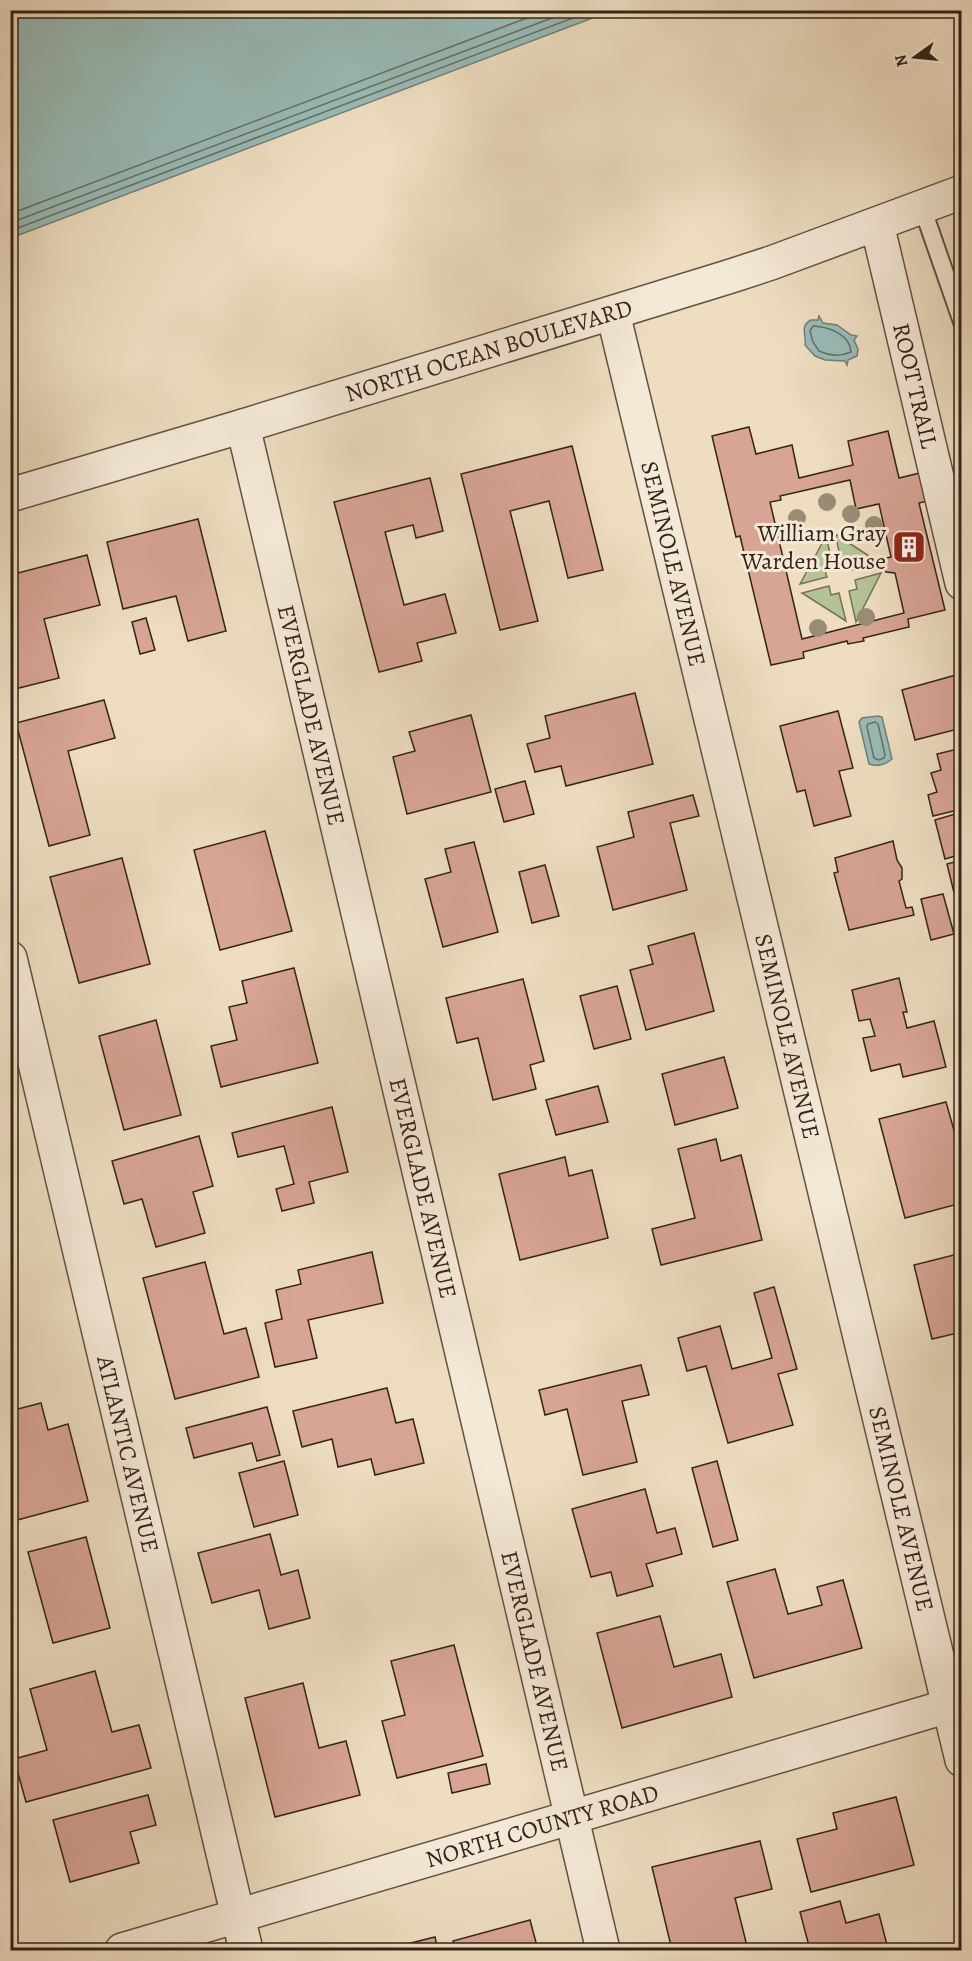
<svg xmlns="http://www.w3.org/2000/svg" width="972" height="1961" viewBox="0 0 972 1961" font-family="Alegreya,serif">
<rect width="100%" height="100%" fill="#eeddc1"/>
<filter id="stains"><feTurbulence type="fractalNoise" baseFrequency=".00333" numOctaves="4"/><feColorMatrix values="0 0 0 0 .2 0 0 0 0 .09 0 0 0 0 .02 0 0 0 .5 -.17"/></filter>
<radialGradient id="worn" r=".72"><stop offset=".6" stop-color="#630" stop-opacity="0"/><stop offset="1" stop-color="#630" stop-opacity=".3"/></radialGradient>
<!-- green -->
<path fill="#b5c296" stroke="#747357" stroke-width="1.5" d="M835 534 880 563 853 570 851 562 842 564Z
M826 536 833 566 824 568 827 577 800 584Z
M881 573 856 622 849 591 857 589 855 580Z
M829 586 831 595 839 593 846 621 802 593Z"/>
<!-- water -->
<path fill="#99bbb6" stroke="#717f77" stroke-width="1.5" d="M11 10H611V11L11 238Z
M819 316 823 323 837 325 851 335 857 336 854 340 858 349 857 356 848 360 847 365 845 361 825 360 815 356 805 345C807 336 799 326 811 320H818Z
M878 716 882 717 892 759C885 765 878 767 869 764L859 722 862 718Z"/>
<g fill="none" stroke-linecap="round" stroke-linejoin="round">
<!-- shore -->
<path stroke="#667067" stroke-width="1.5" d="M10 214 548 10
M10 223 573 10
M10 231 594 10
M813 326C829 327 850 334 851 352 840 357 830 356 819 351L813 342 810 331Z
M875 722 878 724 885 755 884 758 879 760 874 758 867 727 868 724Z"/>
</g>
<!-- building -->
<path fill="#d8a496" stroke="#342418" stroke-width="1.5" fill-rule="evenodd" d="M749 427 756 454 792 445 799 478 853 465 848 441 888 431 899 478 924 472 931 500 919 503 945 610 908 619 909 627 863 638 864 641 848 644 847 641 803 652 804 658 771 665 740 536 736 537 712 436ZM850 480 856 509 879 504 891 557 887 558 883 568 886 572 895 573 904 613 802 639 770 502 781 500 780 496Z
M572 446 603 570 568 578 549 501 510 511 538 621 500 630 461 474Z
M430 478 443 531 416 538 413 525 385 532 404 605 445 594 456 633 417 643 422 661 379 672 334 502Z
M198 519 226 631 188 641 176 596 123 609 107 542Z
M87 555 100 605 44 619 59 678 11 690 10 575Z
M146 618 155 650 140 654 132 622Z
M956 675 962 696V728L915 740 902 690Z
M635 693 653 764 566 786 561 766 535 772 527 744 550 738 545 716Z
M104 700 115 738 68 751 90 835 49 846 16 723Z
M838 711 853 768 839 771 851 816 814 826 805 790 797 792 780 726Z
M471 715 491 792 407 814 393 757 415 751 409 732Z
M962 748V809L933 816 928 795 937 792 931 773 941 770 937 754Z
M525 781 534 814 504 822 495 789Z
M693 795 699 816 670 823 687 890 613 910 597 847 634 837 628 812Z
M962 812V854L945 859 935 820Z
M265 831 292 931 220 950 194 850Z
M893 841 897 860 902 868V879L899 881 906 908 912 907 914 915 849 930 834 873 838 872 835 858Z
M474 842 498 932 443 947 425 879 451 872 445 849Z
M122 858 150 964 79 983 50 877Z
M962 860V900L956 901 947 864Z
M545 865 559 916 532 923 519 872Z
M943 894 954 934 931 940 921 899Z
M694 933 714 1011 646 1030 630 970 653 964 648 946Z
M294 968 318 1063 221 1087 211 1046 237 1040 229 1007 247 1003 242 981Z
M899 978 907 1012H903L907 1028 934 1021 946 1067 903 1077 900 1064 871 1071 863 1038 875 1036 870 1019 859 1021 852 990Z
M523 979 544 1061 530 1065 536 1089 493 1100 478 1038 457 1043 446 998Z
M617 986 631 1039 594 1049 580 996Z
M156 1020 181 1115 124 1130 99 1036Z
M724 1057 738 1108 675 1125 662 1074Z
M598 1086 608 1122 556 1135 546 1100Z
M946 1102 962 1159V1203L905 1218 879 1119Z
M332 1107 348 1172 309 1182 314 1203 282 1211 276 1189 294 1184 284 1146 238 1157 232 1133Z
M199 1136 213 1186 193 1192 205 1233 156 1247 142 1199 124 1204 112 1161Z
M716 1139 721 1161 741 1155 762 1240 661 1265 652 1229 695 1218 678 1149Z
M565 1157 569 1176 592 1170 608 1238 520 1260 499 1174Z
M372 1252 383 1303 308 1320 317 1358 275 1367 265 1323 282 1319 276 1290 301 1284 298 1270Z
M962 1253V1332L932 1339 914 1265Z
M205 1262 224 1334 246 1328 259 1377 175 1399 143 1278Z
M774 1287 797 1369 778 1374 793 1425 728 1443 706 1366 687 1371 678 1338 720 1326 732 1369 772 1358 754 1293Z
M641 1365 649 1395 622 1401 637 1462 583 1475 567 1409 545 1415 539 1390Z
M387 1388 396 1423 413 1419 424 1463 375 1475 371 1459 338 1467 332 1439 302 1447 293 1411Z
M41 1403 48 1430 68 1424 88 1501 10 1522V1411Z
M267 1407 280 1455 257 1461 252 1443 194 1458 186 1428Z
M284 1461 298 1515 254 1527 239 1473Z
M717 1461 738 1540 713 1547 692 1468Z
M645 1489 657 1533 675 1528 682 1554 646 1564 653 1586 617 1596 611 1572 591 1577 572 1509Z
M270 1534 281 1575 298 1570 310 1618 269 1629 259 1590 212 1603 198 1553Z
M86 1537 110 1628 53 1643 28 1552Z
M775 1569 788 1614 822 1605 817 1587 843 1580 862 1648 754 1678 727 1582Z
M660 1616 674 1667 721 1654 732 1697 622 1728 597 1633Z
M454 1645 483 1756 397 1778 382 1721 405 1715 391 1661Z
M95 1671 112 1732 139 1725 151 1768 26 1802 14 1759 47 1750 30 1689Z
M303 1683 319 1748 346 1741 360 1795 275 1817 245 1698Z
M486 1764 490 1784 452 1793 448 1773Z
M148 1795 156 1825 130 1832 139 1863 70 1882 53 1820Z
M896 1797 914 1865 811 1892 797 1839 837 1829 833 1813Z
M760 1841 772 1889 735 1898 748 1950H672L652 1867Z
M840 1901 846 1923 879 1914 887 1945 867 1950H810L800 1912Z
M530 1920 538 1950H456L453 1941Z
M435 1937 438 1950H383Z"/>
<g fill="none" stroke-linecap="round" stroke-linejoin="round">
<!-- service casing -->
<g stroke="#625242" stroke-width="20">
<path id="service" d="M922 207 962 322"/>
</g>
<!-- minor casing -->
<g stroke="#625242" stroke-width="36">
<g id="minor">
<path id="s1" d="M877 224 962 583"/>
<path id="s2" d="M613 313 962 1760"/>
<path id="s3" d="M243 426 603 1950"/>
<path id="s4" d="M10 495 243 426 728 277 771 263 962 192"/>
<path id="s5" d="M10 958 246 1950"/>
</g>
</g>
<!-- tertiary casing -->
<g stroke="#625242" stroke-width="36">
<g id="tertiary">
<path id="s6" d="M122 1950 962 1702"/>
</g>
</g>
<!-- service -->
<use href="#service" stroke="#f4e9d7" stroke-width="16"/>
<!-- minor -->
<use href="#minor" stroke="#f4e9d7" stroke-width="33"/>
<!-- tertiary -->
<use href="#tertiary" stroke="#f4e9d7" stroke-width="33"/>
</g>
<!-- trees -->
<g fill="#998d76">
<circle cx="827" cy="502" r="9"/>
<circle cx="851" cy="514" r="9"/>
<circle cx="797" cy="518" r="9"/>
<circle cx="874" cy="525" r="9"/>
<circle cx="866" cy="617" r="9"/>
<circle cx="818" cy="628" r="9"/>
</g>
<!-- icons -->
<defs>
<g id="building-square" transform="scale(1.725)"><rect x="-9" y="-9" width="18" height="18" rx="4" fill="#8f2418" stroke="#f4e9d7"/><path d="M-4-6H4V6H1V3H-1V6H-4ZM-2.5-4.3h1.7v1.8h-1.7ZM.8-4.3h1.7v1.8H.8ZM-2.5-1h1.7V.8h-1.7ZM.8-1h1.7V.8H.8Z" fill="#fff"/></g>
</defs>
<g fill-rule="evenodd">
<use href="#building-square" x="909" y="547"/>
</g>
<g text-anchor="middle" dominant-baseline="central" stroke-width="6" stroke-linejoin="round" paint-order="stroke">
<!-- street labels -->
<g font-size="24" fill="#342418" stroke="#f4e9d7">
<text stroke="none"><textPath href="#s4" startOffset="500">NORTH OCEAN BOULEVARD</textPath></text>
<text stroke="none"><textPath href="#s1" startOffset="166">ROOT TRAIL</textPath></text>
<text stroke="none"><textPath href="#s2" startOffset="258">SEMINOLE AVENUE</textPath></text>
<text stroke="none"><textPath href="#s3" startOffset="297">EVERGLADE AVENUE</textPath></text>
<text stroke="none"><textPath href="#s2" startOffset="744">SEMINOLE AVENUE</textPath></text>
<text stroke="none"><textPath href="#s3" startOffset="783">EVERGLADE AVENUE</textPath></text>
<text stroke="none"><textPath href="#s5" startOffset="510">ATLANTIC AVENUE</textPath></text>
<text stroke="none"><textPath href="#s2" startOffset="1230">SEMINOLE AVENUE</textPath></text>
<text stroke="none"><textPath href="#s3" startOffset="1269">EVERGLADE AVENUE</textPath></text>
<text stroke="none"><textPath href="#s6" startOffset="438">NORTH COUNTY ROAD</textPath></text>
</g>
<!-- poi labels -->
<g font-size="24" fill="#342418" stroke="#f4e9d7" text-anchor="end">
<text x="886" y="533">William Gray<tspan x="886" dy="28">Warden House</tspan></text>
</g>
</g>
<!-- margin -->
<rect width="972" height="1961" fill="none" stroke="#eeddc1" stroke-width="36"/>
<rect x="12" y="12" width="948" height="1937" fill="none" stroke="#342418" stroke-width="3"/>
<rect x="18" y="18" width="936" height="1925" fill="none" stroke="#342418" stroke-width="1.5"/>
<!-- north arrow -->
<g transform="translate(915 57) rotate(255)" stroke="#f4e9d7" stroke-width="4.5" paint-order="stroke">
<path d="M0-4.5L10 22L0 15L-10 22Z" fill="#342418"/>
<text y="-9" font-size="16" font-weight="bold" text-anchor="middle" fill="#342418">N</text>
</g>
<rect width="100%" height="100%" filter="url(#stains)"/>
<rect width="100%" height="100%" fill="url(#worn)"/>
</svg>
